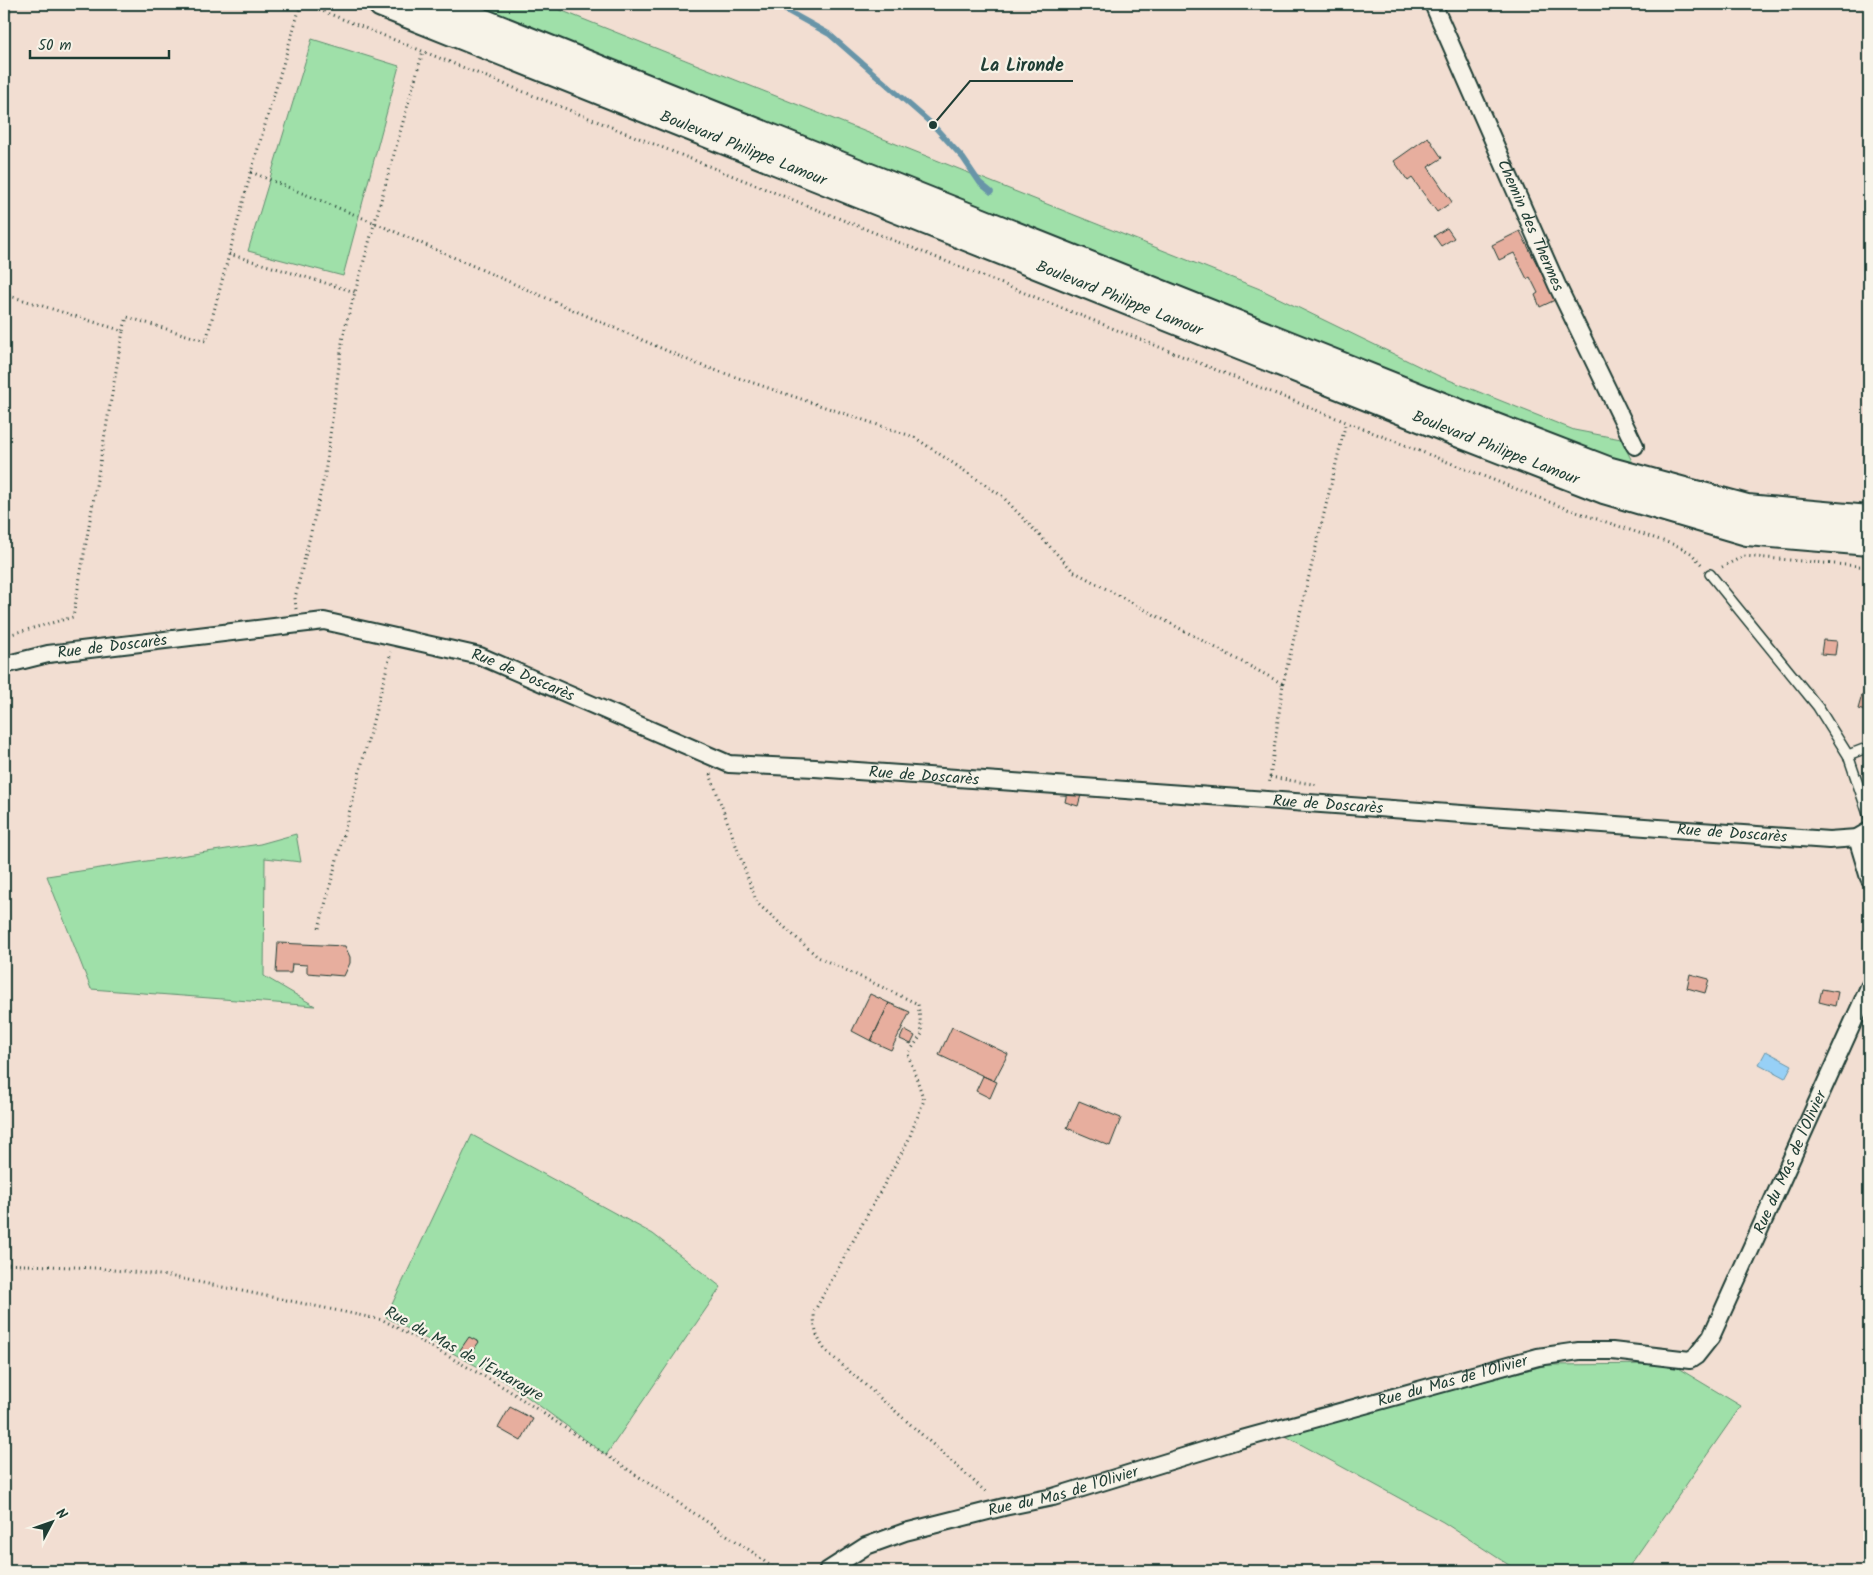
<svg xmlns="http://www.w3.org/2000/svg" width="1873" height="1575" viewBox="0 0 1873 1575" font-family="Kalam,sans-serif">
<rect width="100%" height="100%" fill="#f2ded2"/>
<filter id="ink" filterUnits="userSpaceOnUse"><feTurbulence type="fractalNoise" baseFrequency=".02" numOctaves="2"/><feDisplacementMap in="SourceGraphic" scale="10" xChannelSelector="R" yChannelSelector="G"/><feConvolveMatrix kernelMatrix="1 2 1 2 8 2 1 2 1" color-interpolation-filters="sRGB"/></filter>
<g filter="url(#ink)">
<!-- green -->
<path fill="#9fe0a9" stroke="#5f8e6e" d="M468 4H545L1260 289 1439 376 1574 430 1621 439 1634 465 1603 456C1224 306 846 154 468 4Z
M312 39 399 66 343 276 248 251Z
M296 834 301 862 265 858 264 976 315 1006 91 989 47 876 260 844Z
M472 1135 653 1234 721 1287 606 1455 510 1384 386 1317Z
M1671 1364 1741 1406 1626 1571H1518L1443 1522 1282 1434 1547 1365Z"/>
<!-- water -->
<path fill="#97d0f6" stroke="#6795a8" d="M1766 1051 1792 1065 1785 1078 1759 1064Z"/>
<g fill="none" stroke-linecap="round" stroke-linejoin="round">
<!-- stream -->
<path stroke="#6795a8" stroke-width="5.5" d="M775 4 829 34 933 125 963 158 980 183 991 192"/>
</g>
<!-- building -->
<path fill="#e7ae9e" stroke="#1f3d34" d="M1428 137 1442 158 1428 167 1452 202 1437 212 1412 178 1408 181 1394 161Z
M1447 228 1454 238 1441 246 1434 236Z
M1520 231 1555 300 1540 307 1535 295 1538 293 1530 277 1527 279 1514 253 1499 260 1492 245Z
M1823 640 1837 641 1835 655 1821 654Z
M1862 695 1869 697V712L1858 709Z
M1067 792 1081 795 1078 806 1065 802Z
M278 943 345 946 350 957V963L344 976 307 973V965L292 964 291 973H276Z
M1690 974 1709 979 1705 993 1687 988Z
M1822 989 1838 992 1835 1006 1819 1002Z
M870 994 889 1003 871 1041 852 1031Z
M889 1003 910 1012 891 1050 871 1041Z
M952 1027 1008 1054 994 1081 939 1055Z
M904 1030 915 1036 911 1044 900 1039Z
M983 1076 997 1082 990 1098 976 1091Z
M1079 1101 1121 1118 1110 1146 1067 1128Z
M469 1337 479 1342 469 1356 460 1350Z
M510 1407 533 1419 521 1441 498 1428Z"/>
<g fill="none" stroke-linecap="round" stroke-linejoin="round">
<!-- service casing -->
<g stroke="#1f3d34" stroke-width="12">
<path id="service" d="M1710 574 1818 707 1848 755 1869 817
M1848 755 1869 747"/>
</g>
<!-- minor casing -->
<g stroke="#1f3d34" stroke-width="20">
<g id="minor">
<path id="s1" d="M1433 4 1557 285 1635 446"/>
<path id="s2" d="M4 665 48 654 324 621 480 656 729 764 815 768 1829 840 1857 838 1869 831"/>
<path d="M1857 838 1869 878"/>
<path id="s3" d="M827 1571 866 1546 905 1532 1004 1507 1053 1497 1235 1441 1538 1357 1579 1351H1612L1690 1360 1696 1356 1711 1337 1869 987"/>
</g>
</g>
<!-- primary casing -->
<g stroke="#1f3d34" stroke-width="30">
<g id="primary">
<path id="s4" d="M382 4 1460 434 1604 490 1747 532 1869 542"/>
<path d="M437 4 1467 416 1607 470 1747 508 1869 519"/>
</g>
</g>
<!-- path -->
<path stroke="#1f3d34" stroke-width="3" stroke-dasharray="1 4" stroke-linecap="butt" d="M305 4 1346 422 1567 509 1678 546 1691 553 1702 565
M4 31 12 4
M251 172 375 223 697 364 914 437 1002 496 1073 571 1283 684 1269 785
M229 254 355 292
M4 294 123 331 127 317 206 341 251 172 301 4
M1722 567 1744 556 1869 567
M296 609 295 598 325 474 343 335 423 51
M4 636 73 617 123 331
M1283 684 1346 422
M710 774 757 903 818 957 918 1004 922 1034 908 1054 924 1100 908 1141 814 1312C814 1328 816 1338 826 1351L901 1416 987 1493
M1270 777 1318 785
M319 928 391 652
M4 1264 95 1268 169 1276 383 1320 505 1388 751 1551 777 1571"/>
<!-- service -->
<use href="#service" stroke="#f7f3e8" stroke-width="9"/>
<!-- minor -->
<use href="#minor" stroke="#f7f3e8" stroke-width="16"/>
<!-- primary -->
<use href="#primary" stroke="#f7f3e8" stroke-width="26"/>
</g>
</g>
<g text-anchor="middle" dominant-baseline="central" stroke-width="4.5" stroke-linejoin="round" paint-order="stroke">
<!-- street labels -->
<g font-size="16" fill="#1f3d34" stroke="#f7f3e8">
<text stroke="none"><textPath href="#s4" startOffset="389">Boulevard Philippe Lamour</textPath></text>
<text stroke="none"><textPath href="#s1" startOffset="242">Chemin des Thermes</textPath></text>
<text stroke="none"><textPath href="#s4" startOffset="794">Boulevard Philippe Lamour</textPath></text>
<text stroke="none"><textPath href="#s4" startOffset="1199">Boulevard Philippe Lamour</textPath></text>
<text stroke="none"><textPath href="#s2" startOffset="110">Rue de Doscarès</textPath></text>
<text stroke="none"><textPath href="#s2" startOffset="530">Rue de Doscarès</textPath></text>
<text stroke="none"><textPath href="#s2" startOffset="950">Rue de Doscarès</textPath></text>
<text stroke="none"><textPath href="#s2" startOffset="1355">Rue de Doscarès</textPath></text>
<text stroke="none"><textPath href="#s2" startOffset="1760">Rue de Doscarès</textPath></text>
<text stroke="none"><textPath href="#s3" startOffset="1121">Rue du Mas de l'Olivier</textPath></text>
<text transform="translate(464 1354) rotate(29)">Rue du Mas de l'Entarayre</text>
<text stroke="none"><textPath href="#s3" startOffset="656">Rue du Mas de l'Olivier</textPath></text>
<text stroke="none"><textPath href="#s3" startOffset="251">Rue du Mas de l'Olivier</textPath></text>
</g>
</g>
<!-- callouts -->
<path fill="none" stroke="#1f3d34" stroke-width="2" d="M933 125L970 81H1073"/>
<circle fill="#1f3d34" stroke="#f7f3e8" stroke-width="2" cx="933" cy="125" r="5"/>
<g font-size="18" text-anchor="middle" font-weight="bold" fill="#1f3d34" stroke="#f7f3e8" stroke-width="4.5" stroke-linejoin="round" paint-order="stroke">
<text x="1022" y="71">La Lironde</text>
</g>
<!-- margin -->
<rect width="1873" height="1575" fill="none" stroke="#f7f3e8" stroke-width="20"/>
<rect x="10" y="10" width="1853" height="1555" fill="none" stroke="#1f3d34" stroke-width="2" filter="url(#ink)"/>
<!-- north arrow -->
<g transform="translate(52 1522) rotate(49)" stroke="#f7f3e8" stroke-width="4" paint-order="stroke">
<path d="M0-4L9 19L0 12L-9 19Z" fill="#1f3d34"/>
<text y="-8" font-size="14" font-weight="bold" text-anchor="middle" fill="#1f3d34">N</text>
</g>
<!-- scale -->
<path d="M30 50v8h139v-8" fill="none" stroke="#1f3d34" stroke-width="2.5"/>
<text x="38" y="50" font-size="15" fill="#1f3d34" stroke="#f7f3e8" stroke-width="4" paint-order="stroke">50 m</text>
</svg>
